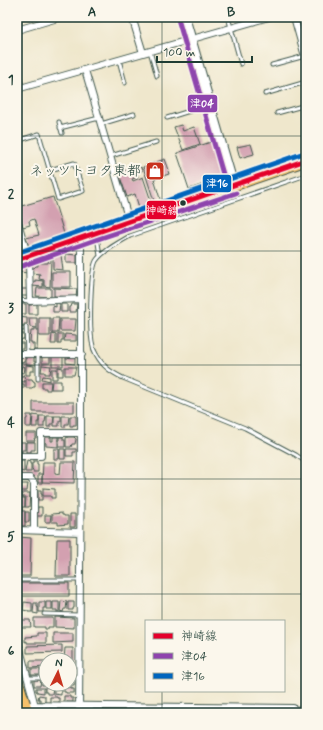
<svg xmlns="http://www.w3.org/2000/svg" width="323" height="730" viewBox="0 0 323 730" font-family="Mynerve,'Klee One',sans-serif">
<rect width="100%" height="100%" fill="#fbf7ec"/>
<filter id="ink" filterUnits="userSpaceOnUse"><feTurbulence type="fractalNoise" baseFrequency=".025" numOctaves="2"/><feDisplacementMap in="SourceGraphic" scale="8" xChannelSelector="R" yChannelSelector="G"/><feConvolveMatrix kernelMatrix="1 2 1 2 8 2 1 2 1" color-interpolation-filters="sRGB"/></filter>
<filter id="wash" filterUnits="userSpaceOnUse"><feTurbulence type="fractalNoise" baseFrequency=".012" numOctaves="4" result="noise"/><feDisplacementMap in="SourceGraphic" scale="16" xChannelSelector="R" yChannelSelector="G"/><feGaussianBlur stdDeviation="0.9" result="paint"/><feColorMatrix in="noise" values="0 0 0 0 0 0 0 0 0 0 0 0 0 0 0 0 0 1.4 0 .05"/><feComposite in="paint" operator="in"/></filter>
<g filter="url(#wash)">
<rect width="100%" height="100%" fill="#efe7cc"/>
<g id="blocks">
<!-- building -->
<path fill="#d3a0b0" d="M181 125 183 131 194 127 200 144 183 150 174 127Z
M211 142 223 177 189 189 177 153Z
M251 144 254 154 240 158 237 147Z
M165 159 169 170 168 171 169 174 154 179 161 202 155 204 143 167Z
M141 167 142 171 137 172 138 177 132 179 133 181 143 177 153 207 140 211 135 194 127 197 119 174 124 173V171L129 169V171Z
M53 197 65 237 29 247 26 238 39 235 34 219 29 221 30 225 23 227 18 207Z
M66 254 77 255V263H66Z
M53 255H61L63 270 53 269Z
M49 258 51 259 50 287 44 286V280L39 279 40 274 32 273V268H34L36 266H38V263H48Z
M19 268 29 269V273L19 272Z
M52 272H71V287H52Z
M35 280 43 281V287L32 286 33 282H35Z
M37 288H51V297L36 296Z
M54 288 77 289 76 297 54 296Z
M17 289H27V296H20V298H17Z
M32 303H37V314H29V305H32Z
M56 303 60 304 59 312H53V306L56 307Z
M19 304H26V314H19Z
M61 304H67V312H61Z
M72 304H77L76 312H69V307H71Z
M19 317 27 318V324H24V326L18 325Z
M29 318H37V328L30 327Z
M39 318H50V336H39Z
M52 318H59L58 333H52Z
M60 319H76L75 331H60Z
M17 327H24V331H21V333H17Z
M33 329H38L37 350H34V344H32V342H30L31 331H33Z
M17 334H24V339H22V340H20V342H17Z
M52 334 56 335V344H51Z
M58 334H63V340H61V344H58Z
M65 334 76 335V341H64Z
M17 343H23V349H17Z
M26 356 34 357V362H36V365L26 364Z
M42 356H50V363H42Z
M52 356H63V366H52Z
M68 356 75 357V364L66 363V358H68Z
M18 357H25V361H24V363L17 362V359H18Z
M23 365 24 366 25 368 24 373 17 372V369H21V367H22Z
M26 365 34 366V371H30V375H26Z
M42 365 51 366 50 374H45V372H41Z
M58 367 63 368V376H58Z
M65 367H76L74 375H65Z
M52 369H57V379H52Z
M23 375H24L25 382 17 381V378H19V376H23Z
M43 376 50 377V381L42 379Z
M26 379H32L33 381H34V382H35V387H33L32 388H26Z
M52 381H61V389H51Z
M42 382H51L50 390H46V388H42Z
M17 384H24V388H22L21 389H17Z
M33 402H74V412H33Z
M27 415H32L31 427H26V419H27Z
M33 415 39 416V422H37V427H32Z
M39 416H46L45 422H44V427H39Z
M47 416H54L53 424H50V427H47Z
M54 416H61V421H59V426H54Z
M62 416H69L68 424H65V427H62Z
M70 416H76V425H73V426H70Z
M26 433H36V438H34L35 441H26Z
M44 437H51V441H53V437H58V447L46 446V443L44 442Z
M59 437H63V440H65V447H59Z
M68 437H74L76 439 75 444H72L71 447H66V438Z
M18 442H25V450H22V452H18Z
M26 442H35V450H31V452H26Z
M54 449H59V459H54Z
M60 449H65V459H60Z
M66 449H76V452H73V456H66Z
M20 461H24V472L19 471Z
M27 461 30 462V464H31V472H25Z
M33 461H37V464H38V472H33V470L32 469V463H33Z
M43 462H55V473L60 474 61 462H75L74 483 42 482Z
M38 474H42V483H38Z
M17 484H19V496H17Z
M20 484H28L27 491H20Z
M43 488 55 489V498H51V496H43Z
M38 490H41V494H42V500H38Z
M22 493H30L29 507H25L26 497H22Z
M17 498H25V507H22V511H25V526H17Z
M38 507H42V516H37Z
M25 512H29V522H25Z
M62 513V515H64V516H68V524L58 525V522H52V514Z
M70 514H75V527H70Z
M45 515H51L50 522H45Z
M19 537 31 538 30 576H17Z
M57 539H70V576H56Z
M19 583H69V596H19Z
M61 601 67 602 66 609H64L63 612 60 611Z
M17 602H20L21 611H17Z
M24 602 32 603V612H28V611L23 610Z
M39 602H45V608H43V612H39Z
M46 602H52V609H46Z
M53 602H59V612H57V610H53Z
M68 602H74V608H73V610H68Z
M34 603H37V607H38V614L33 613Z
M55 617 74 618V628L55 627Z
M34 618H53V627H48V629H45V627H34Z
M21 620H30L31 627H21Z
M37 633H46V643H27V641L25 642V637L37 636Z
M53 633H73V642L53 643Z
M62 645V652L27 653V646Z
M65 648H73V667H70V660H64Z
M30 661H46V667L30 668Z
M31 669H40V675H31Z
M41 669H46V675H41Z
M34 680H41L40 686H34Z
M42 680H46V685H42Z
M70 680H74V685H70Z
M45 687H53L52 694H47V692H45Z
M54 687 62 688V692H61V695L54 694Z
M72 687V689H74V693H66V692H64V688Z
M36 688H44V693L37 692V691H36Z
M39 695 45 696V702H40V699H38Z
M64 696H70V698H73V702H67V701H64Z
M50 697H57V698H59V703H50Z
M239 711H259V713H239Z"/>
</g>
</g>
<g filter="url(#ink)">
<use href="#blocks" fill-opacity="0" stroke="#3e564b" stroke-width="1"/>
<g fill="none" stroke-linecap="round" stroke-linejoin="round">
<!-- service casing -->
<g stroke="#3e564b" stroke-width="5">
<path id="service" d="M228 17 241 64
M150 51 157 76
M119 60 125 83
M272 65 305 56
M265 94 306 82
M277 113 306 105
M167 118 209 105
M59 122 62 133
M101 124 134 114
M60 128 99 118
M17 141 39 134 58 199 83 191 74 163 50 170
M111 156 156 142
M306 175 130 236C120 242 102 251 96 261 90 273 89 333 93 346 93 349 95 352 96 354 103 367 111 372 123 378L245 428 296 455 306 462
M97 236 100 256
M19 300 30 301
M26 327 27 354
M38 379V355
M17 580H79
M44 614 79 615
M70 677H79
M27 678H46
M293 708H306"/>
</g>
<!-- minor casing -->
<g stroke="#3e564b" stroke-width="8">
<path id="minor" d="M132 17 143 53
M294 17 306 60
M17 30 61 17
M85 70 129 221
M17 75 21 88
M17 89 269 17
M17 219 29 261 30 301 81 299
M17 354H82
M17 456H41V433H81
M17 478H30L34 483V530
M17 530 80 532
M17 638 35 706
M17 705 293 708V713
M79 713 81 433V238"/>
</g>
<!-- tertiary casing -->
<g stroke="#3e564b" stroke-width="10">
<path id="tertiary" d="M185 17 234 186"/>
</g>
<!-- primary casing -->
<g stroke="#3e564b" stroke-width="12">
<path id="primary" d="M17 679 28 713"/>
</g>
<!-- trunk casing -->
<g stroke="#3e564b" stroke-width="13">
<path id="trunk" d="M17 260 306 160"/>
</g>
<!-- service -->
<use href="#service" stroke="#fff" stroke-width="3"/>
<!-- minor -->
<use href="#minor" stroke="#fff" stroke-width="6"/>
<!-- tertiary -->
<use href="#tertiary" stroke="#fff" stroke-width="8"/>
<!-- primary -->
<use href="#primary" stroke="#f6c06b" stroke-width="10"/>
<!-- trunk -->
<use href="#trunk" stroke="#f6c06b" stroke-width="11"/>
<!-- bus-1 casing -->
<g stroke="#fbf7ec" stroke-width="8">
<path id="bus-1" d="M17 260 306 160"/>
</g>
<!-- bus-2 casing -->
<g stroke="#fbf7ec" stroke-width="8">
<path id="bus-2" d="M178 19 227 188
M19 267 98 239 236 193"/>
</g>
<!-- bus-3 casing -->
<g stroke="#fbf7ec" stroke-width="8">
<path id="bus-3" d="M17 253 304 153"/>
</g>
<!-- bus-1 -->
<use href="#bus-1" stroke="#e4002b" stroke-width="5"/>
<!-- bus-2 -->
<use href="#bus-2" stroke="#8e44ad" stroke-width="5"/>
<!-- bus-3 -->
<use href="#bus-3" stroke="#0065bd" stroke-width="5"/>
</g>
</g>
<!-- grid -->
<path fill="none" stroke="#1f3d34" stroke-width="1" stroke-opacity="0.55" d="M162 17V621M17 136H306M17 251H306M17 365H306M17 479H306M17 594H306M162 691V713"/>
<!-- icons -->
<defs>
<g id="shop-square" transform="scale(1)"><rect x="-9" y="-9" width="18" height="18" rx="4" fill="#c8321e" stroke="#fbf7ec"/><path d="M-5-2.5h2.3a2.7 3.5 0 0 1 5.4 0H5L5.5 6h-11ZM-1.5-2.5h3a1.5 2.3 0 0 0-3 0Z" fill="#fff"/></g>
</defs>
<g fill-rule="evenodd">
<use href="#shop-square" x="155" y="171"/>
</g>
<!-- markers -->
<circle fill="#1f3d34" stroke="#fbf7ec" stroke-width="1.5" cx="183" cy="203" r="3.5"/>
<g text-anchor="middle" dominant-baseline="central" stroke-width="4" stroke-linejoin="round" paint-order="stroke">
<!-- poi labels -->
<g font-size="14" fill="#1f3d34" stroke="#fbf7ec" text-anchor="end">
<text x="141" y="171">ネッツトヨタ東都</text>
</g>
</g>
<g stroke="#fbf7ec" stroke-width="1.5">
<rect x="187" y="94" width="31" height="19" rx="4" fill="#8e44ad"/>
<rect x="202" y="174" width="30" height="19" rx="4" fill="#0065bd"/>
<rect x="146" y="200" width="31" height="20" rx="4" fill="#e4002b"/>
</g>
<g font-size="11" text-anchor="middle" font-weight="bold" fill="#fff">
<text x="202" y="107">津04</text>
<text x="217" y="187">津16</text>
<text x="162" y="214">神崎線</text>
</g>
<!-- margin -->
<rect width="323" height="730" fill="none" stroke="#fbf7ec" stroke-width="44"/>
<!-- legend -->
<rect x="145" y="620" width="140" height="72" fill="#fbf7ec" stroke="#a3ada2"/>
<rect x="153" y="633" width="20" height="6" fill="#e4002b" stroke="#a3ada2"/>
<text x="181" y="640" font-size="12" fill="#1f3d34">神崎線</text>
<rect x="153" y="653" width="20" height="6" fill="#8e44ad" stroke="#a3ada2"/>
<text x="181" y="660" font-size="12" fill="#1f3d34">津04</text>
<rect x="153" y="673" width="20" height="6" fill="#0065bd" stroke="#a3ada2"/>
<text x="181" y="680" font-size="12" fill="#1f3d34">津16</text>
<!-- north arrow -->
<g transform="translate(58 672) rotate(5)"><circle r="19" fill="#fbf7ec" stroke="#a3ada2"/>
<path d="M0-3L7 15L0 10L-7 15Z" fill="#c8321e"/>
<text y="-6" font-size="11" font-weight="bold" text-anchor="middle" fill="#1f3d34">N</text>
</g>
<!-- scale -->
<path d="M157 56v6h95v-6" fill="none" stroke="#1f3d34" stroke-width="2"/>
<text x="163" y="56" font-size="12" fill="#1f3d34" stroke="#fbf7ec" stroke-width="3" paint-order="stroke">100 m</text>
<rect x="22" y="22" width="279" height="686" fill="none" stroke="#1f3d34" stroke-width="1.5"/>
<g font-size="13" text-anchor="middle" font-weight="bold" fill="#1f3d34">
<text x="92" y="16">A</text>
<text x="231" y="16">B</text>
<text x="11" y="84">1</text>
<text x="11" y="198">2</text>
<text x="11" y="312">3</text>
<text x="11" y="427">4</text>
<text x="11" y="541">5</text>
<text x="11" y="655">6</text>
</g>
</svg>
